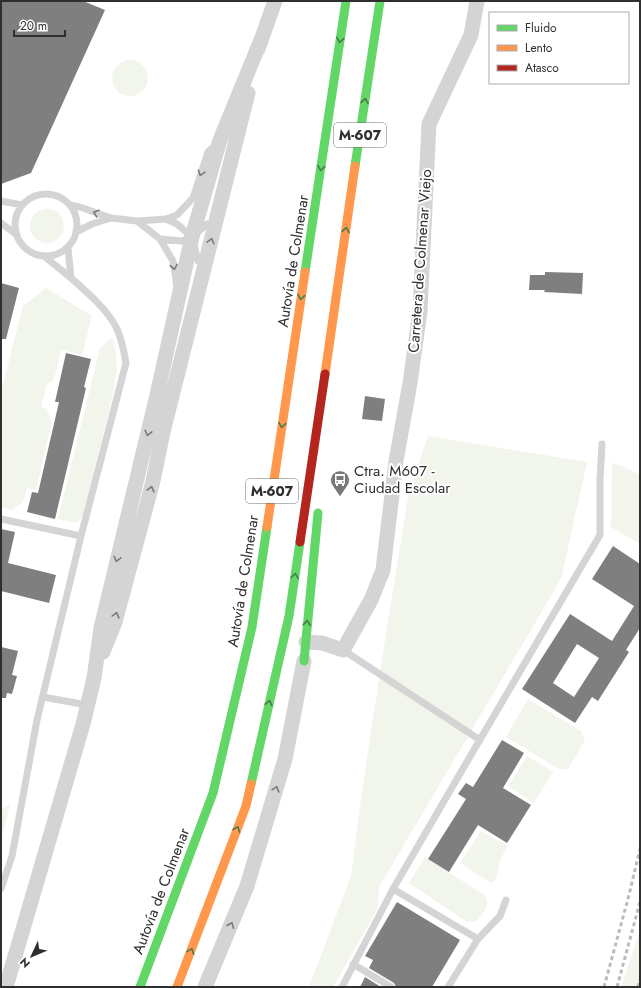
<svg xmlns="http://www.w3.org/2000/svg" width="641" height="988" viewBox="0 0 641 988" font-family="Jost,sans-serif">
<rect width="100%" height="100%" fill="#fff"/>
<!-- green -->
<path fill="#f2f5ec" d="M112 78a18 18 0 1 1 36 0a18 18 0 1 1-36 0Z
M30 226a17 17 0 1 1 34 0a17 17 0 1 1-34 0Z
M46 288 92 316 82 355 61 350 54 380 47 384 41 407 47 409 52 423 36 490 27 488 23 502 12 510 1 507V392L23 306Z
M112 337 116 352 117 369 113 394 83 515 79 521 76 523 58 519 100 348Z
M428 436 587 462 561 579 379 887 377 910 333 987H309L351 876 361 799 381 665 409 491Z
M612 463 623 466 640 475V544L611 527Z
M528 699 581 731 585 740 568 769H559L506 737Z
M527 756 553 772 534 803 508 786Z
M10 805 1 839V809Z
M481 831 507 846 500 861 496 880 491 883 460 863Z
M425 857 483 894C485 896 487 898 487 900 489 907 481 916 477 921L467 922 409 883Z
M640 931V987H621Z"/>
<!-- building -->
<path fill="#7f7f7f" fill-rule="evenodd" d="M1 1H83L105 10 31 173 1 184Z
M545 272 583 273 582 294 544 292 545 290H529L530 275H545Z
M1 283 19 288 6 339H1Z
M66 353 91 359 84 387 86 388 55 519 27 512 32 492 38 493 59 402H55Z
M365 396 385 399 382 421 362 419Z
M1 529 15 532 8 563 56 575 49 603 1 591Z
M613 546 640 564V628L626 650 629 652 598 701 592 697 575 723 522 689 570 614 612 641 634 606 592 579ZM577 644 599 658 574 697 553 683Z
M1 647 18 651 12 675 17 676 12 694 7 693 6 698H1Z
M502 740 524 753 503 788 531 805 507 843 478 825 449 872 428 859 466 799 458 794 466 783 473 787Z
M397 902 460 940 432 987H396L394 983 369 968 373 960 365 956Z
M365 977 381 987H360Z"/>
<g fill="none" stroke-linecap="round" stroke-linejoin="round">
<!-- lane -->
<path stroke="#d4d4d4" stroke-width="7" d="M15 225a31 31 0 1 1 62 0a31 31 0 1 1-62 0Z
M1 201 22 205
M70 205 80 207 111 218 92 224 76 232
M111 218 137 221
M166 219 177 224 192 237 198 261
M1 223 17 235
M207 224 192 237 182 241 160 239 137 221 166 219 177 215 193 198 208 152 216 145
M160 239 173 261 177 287
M44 256 71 278 68 248
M1 519 81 536
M343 650 480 740
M43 697 87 705
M1 889 12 856 37 720 81 536 126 363C124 351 122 340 117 329 109 311 86 291 71 278
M393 889 478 939
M353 964 391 987
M342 987 393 889 454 784 567 591 600 535V480L602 444
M448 987 478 939 500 916 506 900"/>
<!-- street -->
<path stroke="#d4d4d4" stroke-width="15" d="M258 49 275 1
M306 642 322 643 343 650 371 600 383 570 396 461 410 383 420 311 429 124 471 35 477 1
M103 652 115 622 153 481 163 432 248 93
M6 987 83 724 94 678 101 628 157 395 192 237 220 140 261 40
M205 987 247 886 285 759 304 661"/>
<!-- fast -->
<path stroke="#63d668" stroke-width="9" d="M355 166 380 1
M305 272 346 1
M304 661 318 513
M251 784 289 616 300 542
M140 987 213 793 252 627 267 527"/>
<!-- slow -->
<path stroke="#ff974d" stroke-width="9" d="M325 374 355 166
M267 527 305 272
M177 987 246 806 251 784"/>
<!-- jam -->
<path stroke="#b3261e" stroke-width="9" d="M300 542 325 374"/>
<!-- rail -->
<path stroke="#bbb" stroke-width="3" stroke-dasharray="4 3" stroke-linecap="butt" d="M604 987 628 899 640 849
M617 987 640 902
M638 987 640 979"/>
</g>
<!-- one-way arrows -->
<defs><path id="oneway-chevron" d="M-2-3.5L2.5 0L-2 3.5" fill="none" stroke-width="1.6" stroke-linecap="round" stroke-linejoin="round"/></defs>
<g stroke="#467a49">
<use href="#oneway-chevron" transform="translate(340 40) rotate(99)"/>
<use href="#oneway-chevron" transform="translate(365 101) rotate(-81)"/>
<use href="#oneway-chevron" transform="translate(321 168) rotate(99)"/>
<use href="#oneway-chevron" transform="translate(346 230) rotate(-81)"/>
<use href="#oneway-chevron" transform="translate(301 297) rotate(99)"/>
<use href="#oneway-chevron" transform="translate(282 425) rotate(99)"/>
<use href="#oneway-chevron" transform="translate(295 576) rotate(-82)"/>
<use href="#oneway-chevron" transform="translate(307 623) rotate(-84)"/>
<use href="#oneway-chevron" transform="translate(269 703) rotate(-77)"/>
<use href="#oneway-chevron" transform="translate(237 829) rotate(-69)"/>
<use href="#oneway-chevron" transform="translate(191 951) rotate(-69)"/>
</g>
<g stroke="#797979">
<use href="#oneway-chevron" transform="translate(201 173) rotate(108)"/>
<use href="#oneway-chevron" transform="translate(96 213) rotate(-161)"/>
<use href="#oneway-chevron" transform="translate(211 241) rotate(-76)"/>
<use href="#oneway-chevron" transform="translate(174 267) rotate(80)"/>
<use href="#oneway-chevron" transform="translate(148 433) rotate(104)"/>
<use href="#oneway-chevron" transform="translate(151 489) rotate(-75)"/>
<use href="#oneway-chevron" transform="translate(117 559) rotate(104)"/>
<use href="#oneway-chevron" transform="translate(116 615) rotate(-75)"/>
<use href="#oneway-chevron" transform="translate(276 789) rotate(-73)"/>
<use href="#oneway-chevron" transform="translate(231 925) rotate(-68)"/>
</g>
<!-- icons -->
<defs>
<g id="bus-pin" transform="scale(1)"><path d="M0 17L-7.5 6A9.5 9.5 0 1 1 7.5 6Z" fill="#787878" stroke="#fff"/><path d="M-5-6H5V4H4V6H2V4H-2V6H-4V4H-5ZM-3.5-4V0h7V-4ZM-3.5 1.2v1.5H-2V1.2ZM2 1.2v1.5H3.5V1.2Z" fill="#fff"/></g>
</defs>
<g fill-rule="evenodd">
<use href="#bus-pin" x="340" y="480"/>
</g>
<g text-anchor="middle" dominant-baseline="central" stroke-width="4" stroke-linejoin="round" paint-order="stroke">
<!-- shield labels -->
<g fill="#fff" stroke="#6d6d6d" stroke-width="1">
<rect x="334" y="123" width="52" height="24" rx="3"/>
<rect x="246" y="479" width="52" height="24" rx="3"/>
</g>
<g font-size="14" font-weight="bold" fill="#2f2f2f">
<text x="360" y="135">M-607</text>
<text x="272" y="491">M-607</text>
</g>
<!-- street labels -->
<g font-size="15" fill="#2f2f2f" stroke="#fff">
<text transform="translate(293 261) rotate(-81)">Autovía de Colmenar</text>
<text transform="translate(420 261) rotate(-86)">Carretera de Colmenar Viejo</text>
<text transform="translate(243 581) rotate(-81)">Autovía de Colmenar</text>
<text transform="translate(161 891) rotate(-69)">Autovía de Colmenar</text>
</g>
<!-- poi labels -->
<g font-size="15" fill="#2f2f2f" stroke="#fff" text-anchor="start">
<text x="354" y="471">Ctra. M607 -<tspan x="354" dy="17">Ciudad Escolar</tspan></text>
</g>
</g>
<!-- border -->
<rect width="641" height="988" fill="none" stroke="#2f2f2f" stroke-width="4"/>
<!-- legend -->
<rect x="489" y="12" width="140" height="72" fill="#ffffff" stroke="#acacac"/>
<rect x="497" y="25" width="20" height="6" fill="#63d668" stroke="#acacac"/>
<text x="525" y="32" font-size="12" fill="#2f2f2f">Fluido</text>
<rect x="497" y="45" width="20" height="6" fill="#ff974d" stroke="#acacac"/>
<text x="525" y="52" font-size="12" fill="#2f2f2f">Lento</text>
<rect x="497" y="65" width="20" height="6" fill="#b3261e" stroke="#acacac"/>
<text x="525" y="72" font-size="12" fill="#2f2f2f">Atasco</text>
<!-- north arrow -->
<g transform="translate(32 956) rotate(226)" stroke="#ffffff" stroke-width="3" paint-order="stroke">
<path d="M0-3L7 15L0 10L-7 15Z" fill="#2f2f2f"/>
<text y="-6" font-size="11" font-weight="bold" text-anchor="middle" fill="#2f2f2f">N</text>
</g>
<!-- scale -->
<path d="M14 30v6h51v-6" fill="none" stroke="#2f2f2f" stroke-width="2"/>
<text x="20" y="30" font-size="12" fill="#2f2f2f" stroke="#ffffff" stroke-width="3" paint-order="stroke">20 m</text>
</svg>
